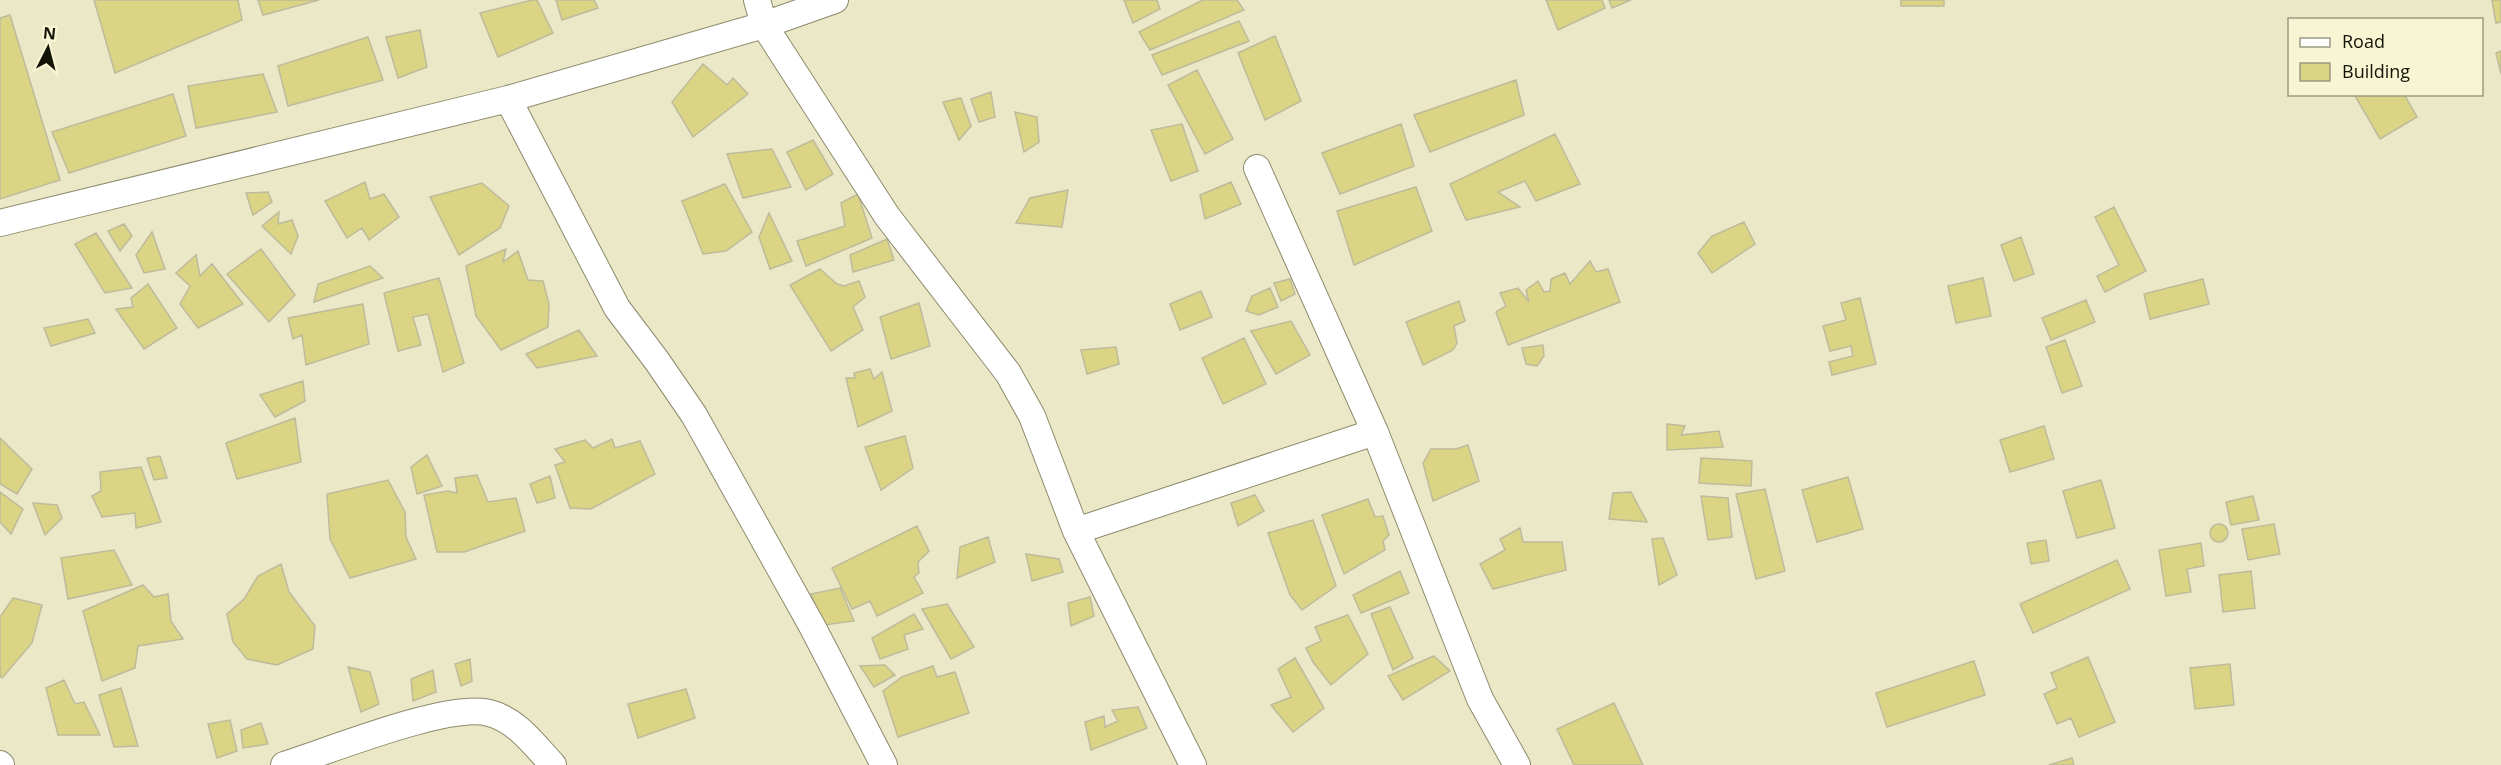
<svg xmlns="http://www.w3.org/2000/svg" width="2501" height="765" viewBox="0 0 2501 765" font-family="'Open Sans',sans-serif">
<rect width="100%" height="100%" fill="#eae8c7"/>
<!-- building -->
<path fill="#dbd485" stroke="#bdbb9b" stroke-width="1.5" d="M94 0H238L242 20 115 73Z
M258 0H319L263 15Z
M532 0H537L553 33 498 57 480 13Z
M556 0H594L598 8 562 20Z
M1124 0H1157L1160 9 1133 23Z
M1203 0H1237L1244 10 1150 50 1139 32Z
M1546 0H1602L1605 8 1558 30Z
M1609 0H1631L1612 8Z
M1901 0H1944V6H1901Z
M2492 0H2501V22L2496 23Z
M10 15 60 180 0 199V18Z
M1239 21 1249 41 1162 75 1152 55Z
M420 30 427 67 398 78 386 37Z
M1275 36 1301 101 1265 120 1238 53Z
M368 37 383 80 288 106 278 66Z
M2501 51V74L2496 53Z
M703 64 727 85 733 78 748 94 693 137 672 102Z
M1197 70 1233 139 1205 154 1168 85Z
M263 74 277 112 196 128 188 86Z
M1516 80 1524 115 1430 152 1414 115Z
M991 92 995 117 979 122 971 99Z
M173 94 186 136 69 173 52 132Z
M2354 94H2404L2417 117 2380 139Z
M961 98 971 126 959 140 943 102Z
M1015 112 1037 117 1039 142 1024 152Z
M1182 124 1198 171 1171 181 1151 130Z
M1401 124 1414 166 1340 194 1322 153Z
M1555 134 1580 184 1536 201 1525 181 1498 192 1520 207 1466 220 1450 184Z
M813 140 833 174 806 190 787 152Z
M772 149 791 187 743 198 727 154Z
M365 182 370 199 384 194 399 217 369 240 362 228 347 238 325 201Z
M1231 182 1241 204 1205 219 1200 195Z
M482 183 509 206 500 228 459 255 430 197Z
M725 184 752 232 726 251 703 254 682 201Z
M1416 187 1432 231 1354 265 1337 211Z
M1068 190 1062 227 1016 223 1030 198Z
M268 192 272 202 253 215 246 193Z
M858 194 872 238 806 266 797 241 845 226 841 203Z
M2114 207 2146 271 2105 292 2097 276 2119 265 2095 217Z
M279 212 278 224 292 220 298 236 291 254 262 226Z
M769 213 792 261 770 269 759 237Z
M1744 222 1755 244 1712 273 1698 253 1712 236Z
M124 224 132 236 120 251 108 231Z
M152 232 165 269 144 273 136 255Z
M96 233 132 288 105 293 75 244Z
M2021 237 2034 274 2014 281 2001 245Z
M887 239 894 260 853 272 850 255Z
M261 249 295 295 269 322 227 274Z
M506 249 503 262 518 251 528 280 543 281 549 304 548 327 501 350 476 316 466 266Z
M196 255 200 276 212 264 243 304 198 328 180 304 190 286 176 273Z
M1590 261 1596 272 1608 269 1620 302 1508 345 1496 312 1506 306 1500 293 1518 288 1529 302 1526 290 1538 281 1544 292 1550 291 1551 279 1565 273 1570 284Z
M370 266 383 278 314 302 318 284Z
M820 269 837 284 844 286 859 281 865 297 853 307 863 330 831 351 790 285Z
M439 278 464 363 443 372 428 314 413 317 421 345 398 351 384 293Z
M1983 278 1991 316 1956 323 1948 286Z
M1290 279 1295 294 1281 301 1274 283Z
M2203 279 2209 304 2150 319 2144 294Z
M148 284 177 328 144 349 116 309 133 307 131 298Z
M1270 288 1278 307 1259 315 1246 311 1252 296Z
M1201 291 1212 317 1180 330 1170 304Z
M1860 298 1876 364 1832 375 1829 362 1853 356 1851 346 1830 351 1823 326 1846 320 1841 303Z
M2086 300 2095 322 2051 340 2042 318Z
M1459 301 1465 321 1454 326 1457 343 1453 350 1423 365 1406 322Z
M919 303 930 346 891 359 880 317Z
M363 304 369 344 306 365 302 335 293 339 288 318Z
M88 319 95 333 51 346 44 328Z
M1291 321 1310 355 1276 374 1251 331Z
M579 330 597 356 537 368 526 354Z
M1244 338 1266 384 1223 404 1202 358Z
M2065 340 2082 386 2062 393 2046 347Z
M1543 345 1544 356 1537 366 1526 364 1522 348Z
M1116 347 1119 364 1087 374 1081 350Z
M870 369 874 379 882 372 892 411 858 427 846 378H855L854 373Z
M303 381 305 401 275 417 260 395Z
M295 418 301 462 237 479 226 443Z
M1667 424 1685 426 1681 435 1719 431 1723 447 1667 450Z
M2044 426 2054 459 2010 472 2000 440Z
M905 436 913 468 881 490 865 447Z
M0 438 32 469 17 494 0 484Z
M612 439 615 448 640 441 655 474 591 509 570 508 555 465 565 462 555 449 585 440 593 448Z
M1468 445 1479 481 1433 501 1423 463 1431 449H1456Z
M427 455 442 486 417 494 411 467Z
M160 456 167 478 154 480 147 458Z
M1701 458 1752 461 1751 486 1699 483Z
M141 467 161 522 136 528 135 513 102 517 92 496 101 491 100 472Z
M477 475 488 502 516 498 525 531 464 552H437L424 495 448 491 457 493 455 478Z
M550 476 555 498 537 503 530 484Z
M1848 477 1863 529 1817 542 1802 490Z
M388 480 405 512 406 537 416 559 350 578 330 539 327 494Z
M2101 480 2115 528 2077 538 2063 491Z
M1765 489 1785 571 1756 579 1736 494Z
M0 492 23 509 11 534 0 522Z
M1631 492 1647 522 1609 519 1613 493Z
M1255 495 1264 511 1238 526 1231 503Z
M1701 496 1728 498 1732 537 1708 540Z
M2253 496 2259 520 2231 525 2226 502Z
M1368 499 1375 517 1383 516 1389 535 1383 541 1385 550 1344 574 1322 515Z
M33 503 57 505 62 518 45 535Z
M1313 520 1336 586 1302 610 1290 595 1268 533Z
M2274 524 2280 554 2248 560 2242 529Z
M2210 533a9 9 0 1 1 18 0a9 9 0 1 1-18 0Z
M917 526 929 551 918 562 919 573 914 577 923 593 877 616 870 601 852 609 832 568Z
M1520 528 1523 542H1562L1566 570 1493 589 1480 564 1505 550 1500 539Z
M988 537 995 562 957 578 960 547Z
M1663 538 1677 575 1659 585 1652 539Z
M2046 540 2049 561 2031 564 2027 543Z
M2201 543 2204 566 2187 569 2191 592 2166 596 2159 550Z
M114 550 132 585 68 599 61 558Z
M1026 554 1059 559 1063 572 1032 581Z
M2117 560 2130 589 2033 633 2020 604Z
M281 564 289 592 315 626 313 649 277 665 247 659 233 642 227 614 244 599 258 576Z
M1400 571 1409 593 1361 613 1353 595Z
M2251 571 2255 608 2223 612 2219 575Z
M143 585 154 597 168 594 171 621 183 639 138 646 135 668 102 681 83 611Z
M840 588 854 621 824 625 811 594Z
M1090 597 1094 616 1071 626 1068 603Z
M13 598 42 605 32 643 2 678 0 676V617Z
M947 604 974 647 951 659 922 609Z
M1390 607 1413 658 1393 670 1371 614Z
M914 614 923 629 904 635 908 649 880 659 872 638Z
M1348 615 1368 654 1331 685 1313 662 1306 648 1321 641 1315 627Z
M1434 656 1450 671 1403 700 1388 676Z
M2088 657 2115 722 2079 737 2071 718 2057 724 2044 694 2057 688 2051 673Z
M1295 658 1324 708 1293 732 1271 705 1291 697 1278 669Z
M470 659 472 681 461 686 455 664Z
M1974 661 1985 695 1887 727 1876 693Z
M2230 664 2234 705 2195 709 2190 668Z
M885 665 895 675 874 687 860 666Z
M933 666 937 677 955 672 969 713 898 737 883 691 902 677Z
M348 667 370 672 379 704 361 712Z
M433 670 436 692 413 701 411 679Z
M64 680 75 704 84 702 100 735H58L46 688Z
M121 688 138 746 114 747 99 695Z
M686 689 695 718 638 738 628 704Z
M1614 703 1643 765H1574L1557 729Z
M1138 707 1147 728 1091 750 1085 722 1104 716 1105 727 1118 721 1112 710Z
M230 720 237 751 217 758 208 724Z
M261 723 268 744 243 748 241 730Z
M2072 758 2074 765H2049Z"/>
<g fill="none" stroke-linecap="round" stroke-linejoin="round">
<!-- street casing -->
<g stroke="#8d8a6c" stroke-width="28">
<path id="street" d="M757 0 764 25 887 216 1008 373 1032 416 1076 531 1193 765
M508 99 617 308 657 361 694 415 812 626 884 765
M1257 168 1375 432 1480 699 1517 765
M0 223 508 99 764 25 835 0
M1076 531 1375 432
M0 764 1 765
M284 765C329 751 449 702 489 713 516 719 535 746 553 765"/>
</g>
<!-- street -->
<use href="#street" stroke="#fff" stroke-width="26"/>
</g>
<!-- legend -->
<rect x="2288" y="18" width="195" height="78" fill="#f7f5d4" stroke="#9c9b82" stroke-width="1.5"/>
<rect x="2300" y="38" width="30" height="9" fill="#ffffff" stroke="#9c9b82" stroke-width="1.5"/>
<text x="2342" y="48" font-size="18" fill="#131307">Road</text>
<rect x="2300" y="63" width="30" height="18" fill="#dbd485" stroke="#9c9b82" stroke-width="1.5"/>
<text x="2342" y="78" font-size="18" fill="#131307">Building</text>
<!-- north arrow -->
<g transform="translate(48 48) rotate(6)" stroke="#f7f5d4" stroke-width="4.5" paint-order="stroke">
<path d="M0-4.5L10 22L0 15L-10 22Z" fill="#131307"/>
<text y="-9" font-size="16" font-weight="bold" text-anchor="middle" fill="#131307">N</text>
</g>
</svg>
